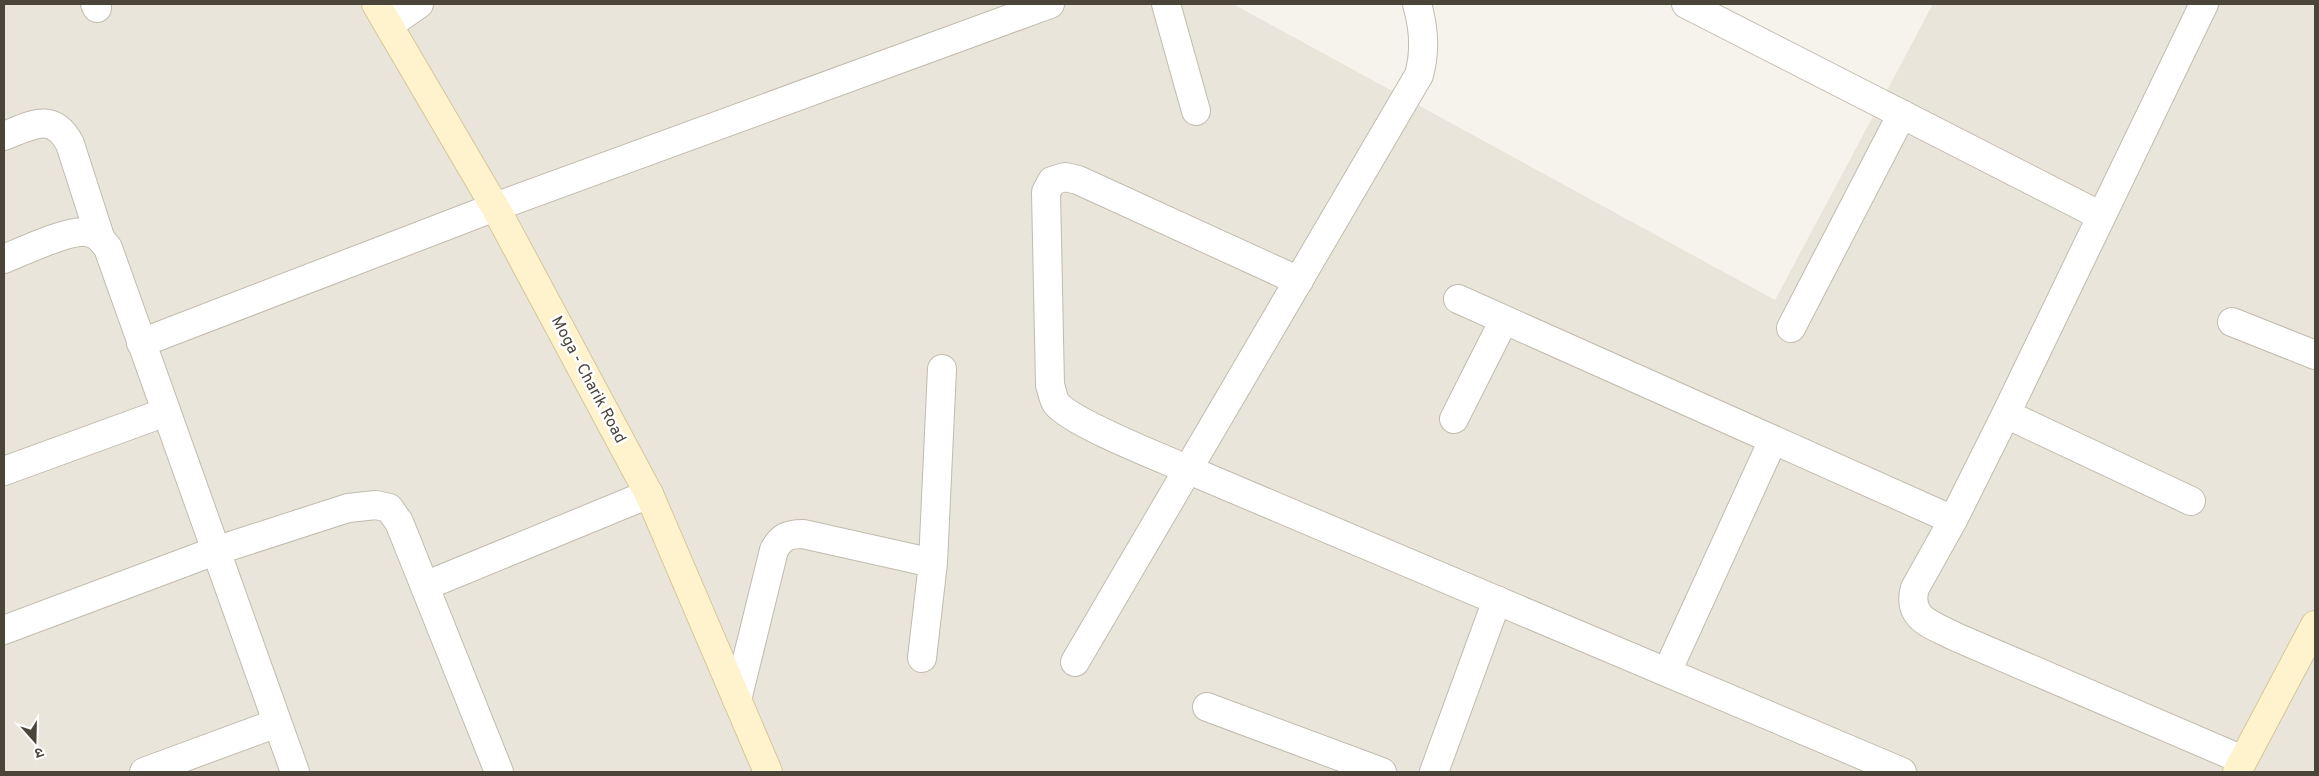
<svg xmlns="http://www.w3.org/2000/svg" width="2319" height="776" viewBox="0 0 2319 776" font-family="Overpass,'Noto Sans Devanagari',sans-serif">
<rect width="100%" height="100%" fill="#f6f3ec"/>
<!-- residential -->
<path fill="#eae5da" d="M4 4H1233L1775 300 1933 4H2315V772H4Z"/>
<g fill="none" stroke-linecap="round" stroke-linejoin="round">
<!-- street casing -->
<g stroke="#c2bbae" stroke-width="30">
<path id="street" d="M95 4 97 8
M1166 4 1196 111
M1686 4 2101 216
M2204 4 2006 414 1953 520 1915 588C1906 619 1933 625 1956 637L2243 760
M389 25 419 4
M4 136C32 125 53 111 70 144L100 237
M4 259C23 251 68 230 86 232 97 233 102 240 108 248L295 772
M1299 281 1078 180 1065 177 1052 181 1046 192 1050 385C1052 390 1053 399 1056 403 1071 423 1162 458 1189 470L1902 772
M1458 299 1953 520
M2232 322 2315 355
M1791 328 1902 114
M141 343 495 207 1050 4
M2006 414 2191 501
M1454 419 1504 320
M4 471 166 412
M425 586 649 494
M4 630 215 551 348 508 376 505 389 508 399 522 499 772
M922 658 933 563 942 369
M1075 662 1419 75C1426 50 1424 28 1417 4
M1667 672 1773 440
M737 700 774 550C781 537 788 534 803 534L933 563
M1207 707 1382 772
M144 772 277 723
M1434 772 1497 600"/>
</g>
<!-- secondary casing -->
<g stroke="#d6c79b" stroke-width="30">
<path id="secondary" d="M376 4 495 207 649 494 768 772
M2237 772 2315 625"/>
</g>
<!-- street -->
<use href="#street" stroke="#fff" stroke-width="28"/>
<!-- secondary -->
<use href="#secondary" stroke="#fff3cd" stroke-width="28"/>
</g>
<g text-anchor="middle" dominant-baseline="central" stroke-width="5" stroke-linejoin="round" paint-order="stroke">
<!-- street labels -->
<g font-size="16" fill="#4b4439" stroke="#fff">
<text transform="translate(588 380) rotate(62)">Moga - Charik Road</text>
</g>
</g>
<!-- border -->
<rect width="2319" height="776" fill="none" stroke="#4b4439" stroke-width="10"/>
<!-- north arrow -->
<g transform="translate(35 741) rotate(160)" stroke="#ffffff" stroke-width="4" paint-order="stroke">
<path d="M0-4L9 19L0 12L-9 19Z" fill="#4b4439"/>
<text y="-8" font-size="14" font-weight="bold" text-anchor="middle" fill="#4b4439">उ</text>
</g>
</svg>
